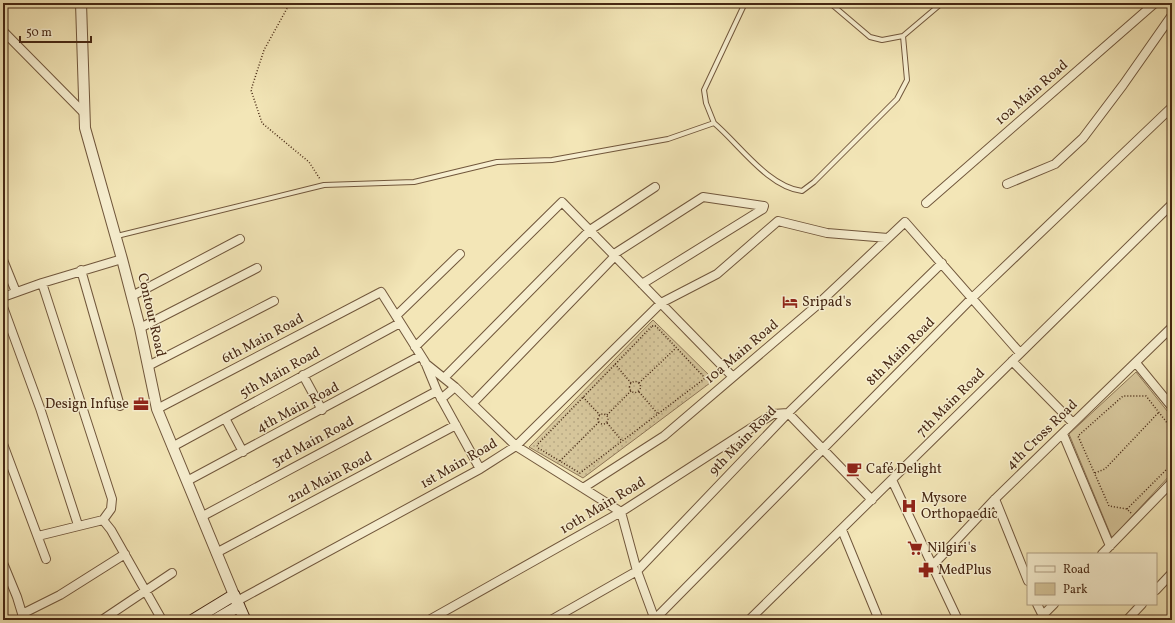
<svg xmlns="http://www.w3.org/2000/svg" width="1175" height="623" viewBox="0 0 1175 623" font-family="Vollkorn,serif">
<defs>
<pattern id="garden-dots" width="8" height="8" patternUnits="userSpaceOnUse"><rect width="8" height="8" fill="#d6c69b"/><path d="M2 2h.1M6 6h.1" fill="none" stroke="#b9aa85" stroke-width="1.8" stroke-linecap="round"/></pattern>
</defs>
<rect width="100%" height="100%" fill="#f3e6b7"/>
<filter id="stains"><feTurbulence type="fractalNoise" baseFrequency=".005" numOctaves="4"/><feColorMatrix values="0 0 0 0 .2 0 0 0 0 .09 0 0 0 0 .02 0 0 0 .5 -.17"/></filter>
<radialGradient id="worn" r=".72"><stop offset=".6" stop-color="#630" stop-opacity="0"/><stop offset="1" stop-color="#630" stop-opacity=".3"/></radialGradient>
<!-- green -->
<path fill="#d6c69b" stroke="#8e7657" d="M1136 372 1172 417V473L1112 538 1069 434Z"/>
<!-- garden -->
<path fill="url(#garden-dots)" stroke="#8e7657" d="M653 320 714 380 583 478 529 447Z"/>
<g fill="none" stroke-linecap="round" stroke-linejoin="round">
<!-- service casing -->
<g stroke="#71573c" stroke-width="6">
<path id="service" d="M830 3 870 37 882 40 903 36 942 3
M714 123 706 103 704 90 745 3
M117 236 324 185 414 182 497 162 552 160 668 139 714 123C739 144 768 187 802 191L814 182 897 99 907 80 903 36"/>
</g>
<!-- minor casing -->
<g stroke="#71573c" stroke-width="10">
<path id="minor" d="M3 31 83 112
M1007 184 1055 164 1083 138 1123 85 1172 15
M926 203 1155 3
M614 254 703 197 764 206 763 209 642 284
M3 260 16 292
M81 270 120 406
M42 283 112 499 111 509 103 520
M132 296 240 239
M3 297 42 283 122 259
M3 307 40 408 78 525
M396 316 460 254
M140 328 257 268
M415 347 562 202 733 377
M1012 361 1073 423
M425 363 455 387 516 446 621 512
M1136 363 1172 407
M148 366 274 301
M303 375 322 410
M444 378 590 230 655 187
M441 399 455 387
M473 403 615 256
M157 409 381 292 425 362 437 391 480 469
M225 418 243 452
M1063 434 1110 546
M3 444 46 559
M172 447 400 323
M892 480 958 620
M187 481 420 356
M583 488 664 436 815 307 905 222 1020 353
M995 499 1028 581
M621 512 637 571 655 620
M201 517 437 391
M842 530 879 620
M38 536 103 520 111 530 162 620
M216 553 456 425
M1102 554 1172 482
M3 563 17 597 24 620
M933 565 995 499 1172 327
M1156 590 1172 573
M237 601 480 469 516 446 661 303 717 274 778 221 827 233 888 238
M1037 604 1045 620
M22 614 60 595 125 554
M1042 616 1054 604
M102 620 172 573
M429 620 621 512 773 414 788 413 872 500
M551 620 637 571 788 413 942 263
M654 620 972 298 1172 107
M749 620 1172 204
M1127 620 1142 604"/>
</g>
<!-- tertiary casing -->
<g stroke="#71573c" stroke-width="12">
<path id="tertiary" d="M81 3 85 128 122 259 140 328 157 409 234 595"/>
</g>
<!-- secondary casing -->
<g stroke="#462713" stroke-width="13">
<path id="secondary" d="M193 620 234 595 245 620
M215 620 239 606"/>
</g>
<!-- path -->
<path stroke="#462713" stroke-width="1.5" stroke-dasharray="1 2" stroke-linecap="butt" d="M290 3 264 50 251 90 262 123 309 162 320 179
M652 326H656L703 376 704 379 580 473 538 448 537 445Z
M615 364 631 383
M629.5 387a5.5 5.5 0 1 1 11 0a5.5 5.5 0 1 1-11 0Z
M639 383 676 348
M639 392 658 414
M583 397 600 415
M598 419a5 5 0 1 1 10 0a5 5 0 1 1-10 0Z
M607 415 631 391
M607 423 622 441
M560 461 599 422
M1095 473 1105 469 1159 412
M1127 509 1172 464
M1131 513 1127 509 1109 506 1078 436 1123 396H1146L1172 429"/>
<!-- service -->
<use href="#service" stroke="#f7efd0" stroke-width="4"/>
<!-- minor -->
<use href="#minor" stroke="#f7efd0" stroke-width="8"/>
<!-- tertiary -->
<use href="#tertiary" stroke="#f7efd0" stroke-width="10"/>
<!-- secondary -->
<use href="#secondary" stroke="#f7efd0" stroke-width="11"/>
</g>
<!-- icons -->
<defs>
<g id="hotel-bare" transform="scale(1.2)"><path d="M-6-4.5h1.5V1H6V5H4.5V3h-9V5H-6ZM-4 0a1.8 1.8 0 1 1 3.6 0ZM.5 0V-2.5h3Q6-2.5 6 0Z" fill="#8f2418" stroke="#f7efd0" stroke-width="2.5" paint-order="stroke"/></g>
<g id="office-bare" transform="scale(1.2)"><path d="M-6-3h4V-5.5h4V-3h4V5H-6ZM-1-4.5V-3h2v-1.5ZM-6 0V1H6V0Z" fill="#8f2418" stroke="#f7efd0" stroke-width="2.5" paint-order="stroke"/></g>
<g id="cafe-bare" transform="scale(1.2)"><path d="M-5.5-4.5H6V0H3Q3 3.5 0 3.5H-2.5Q-5.5 3.5-5.5 0ZM3-3.2v2h1.7v-2ZM-6 4.5H4V6H-6Z" fill="#8f2418" stroke="#f7efd0" stroke-width="2.5" paint-order="stroke"/></g>
<g id="hospital-bare" transform="scale(1.2)"><path d="M-5-5h3v3.5h4V-5h3V5h-3V1.5h-4V5h-3Z" fill="#8f2418" stroke="#f7efd0" stroke-width="2.5" paint-order="stroke"/></g>
<g id="supermarket-bare" transform="scale(1.2)"><path d="M-6-5.5h2.5l.6 2H6L4.5 2H-2.5L-4.4-4H-6ZM-1.5 3.2a1.3 1.3 0 1 0 .1 0ZM3 3.2a1.3 1.3 0 1 0 .1 0Z" fill="#8f2418" stroke="#f7efd0" stroke-width="2.5" paint-order="stroke"/></g>
<g id="pharmacy-bare" transform="scale(1.2)"><path d="M-2-6h4v4h4v4h-4v4h-4v-4h-4v-4h4Z" fill="#8f2418" stroke="#f7efd0" stroke-width="2.5" paint-order="stroke"/></g>
</defs>
<g fill-rule="evenodd">
<use href="#hotel-bare" x="790" y="302"/>
<use href="#office-bare" x="141" y="404"/>
<use href="#cafe-bare" x="854" y="469"/>
<use href="#hospital-bare" x="909" y="506"/>
<use href="#supermarket-bare" x="915" y="548"/>
<use href="#pharmacy-bare" x="926" y="570"/>
</g>
<g text-anchor="middle" dominant-baseline="central" stroke-width="3" stroke-linejoin="round" paint-order="stroke">
<!-- street labels -->
<g font-size="14" fill="#462713" stroke="#f7efd0">
<text transform="translate(1032 93) rotate(-41)">10a Main Road</text>
<text transform="translate(151 315) rotate(77)">Contour Road</text>
<text transform="translate(263 339) rotate(-28)">6th Main Road</text>
<text transform="translate(742 352) rotate(-40)">10a Main Road</text>
<text transform="translate(901 352) rotate(-45)">8th Main Road</text>
<text transform="translate(280 373) rotate(-29)">5th Main Road</text>
<text transform="translate(951 403) rotate(-45)">7th Main Road</text>
<text transform="translate(298 408) rotate(-28)">4th Main Road</text>
<text transform="translate(1042 435) rotate(-44)">4th Cross Road</text>
<text transform="translate(743 441) rotate(-46)">9th Main Road</text>
<text transform="translate(313 442) rotate(-28)">3rd Main Road</text>
<text transform="translate(459 464) rotate(-30)">1st Main Road</text>
<text transform="translate(330 478) rotate(-28)">2nd Main Road</text>
<text transform="translate(603 506) rotate(-31)">10th Main Road</text>
</g>
<!-- poi labels -->
<g font-size="14" fill="#462713" stroke="#f7efd0" text-anchor="start">
<text x="802" y="302">Sripad's</text>
<text x="129" y="404" text-anchor="end">Design Infuse</text>
<text x="866" y="469">Café Delight</text>
<text x="921" y="498">Mysore<tspan x="921" dy="16">Orthopaedic</tspan></text>
<text x="927" y="548">Nilgiri's</text>
<text x="938" y="570">MedPlus</text>
</g>
</g>
<!-- margin -->
<rect width="1175" height="623" fill="none" stroke="#f3e6b7" stroke-width="16"/>
<rect x="4" y="4" width="1167" height="615" fill="none" stroke="#462713" stroke-width="2"/>
<rect x="8" y="8" width="1159" height="607" fill="none" stroke="#462713"/>
<!-- legend -->
<rect x="1027" y="553" width="130" height="52" fill="#f7efd0" stroke="#b09f84"/>
<rect x="1035" y="566" width="20" height="6" fill="#f7efd0" stroke="#b09f84"/>
<text x="1063" y="573" font-size="12" fill="#462713">Road</text>
<rect x="1035" y="583" width="20" height="12" fill="#d6c69b" stroke="#b09f84"/>
<text x="1063" y="593" font-size="12" fill="#462713">Park</text>
<!-- scale -->
<path d="M20 36v6h71v-6" fill="none" stroke="#462713" stroke-width="2"/>
<text x="26" y="36" font-size="12" fill="#462713" stroke="#f7efd0" stroke-width="3" paint-order="stroke">50 m</text>
<rect width="100%" height="100%" filter="url(#stains)"/>
<rect width="100%" height="100%" fill="url(#worn)"/>
</svg>
